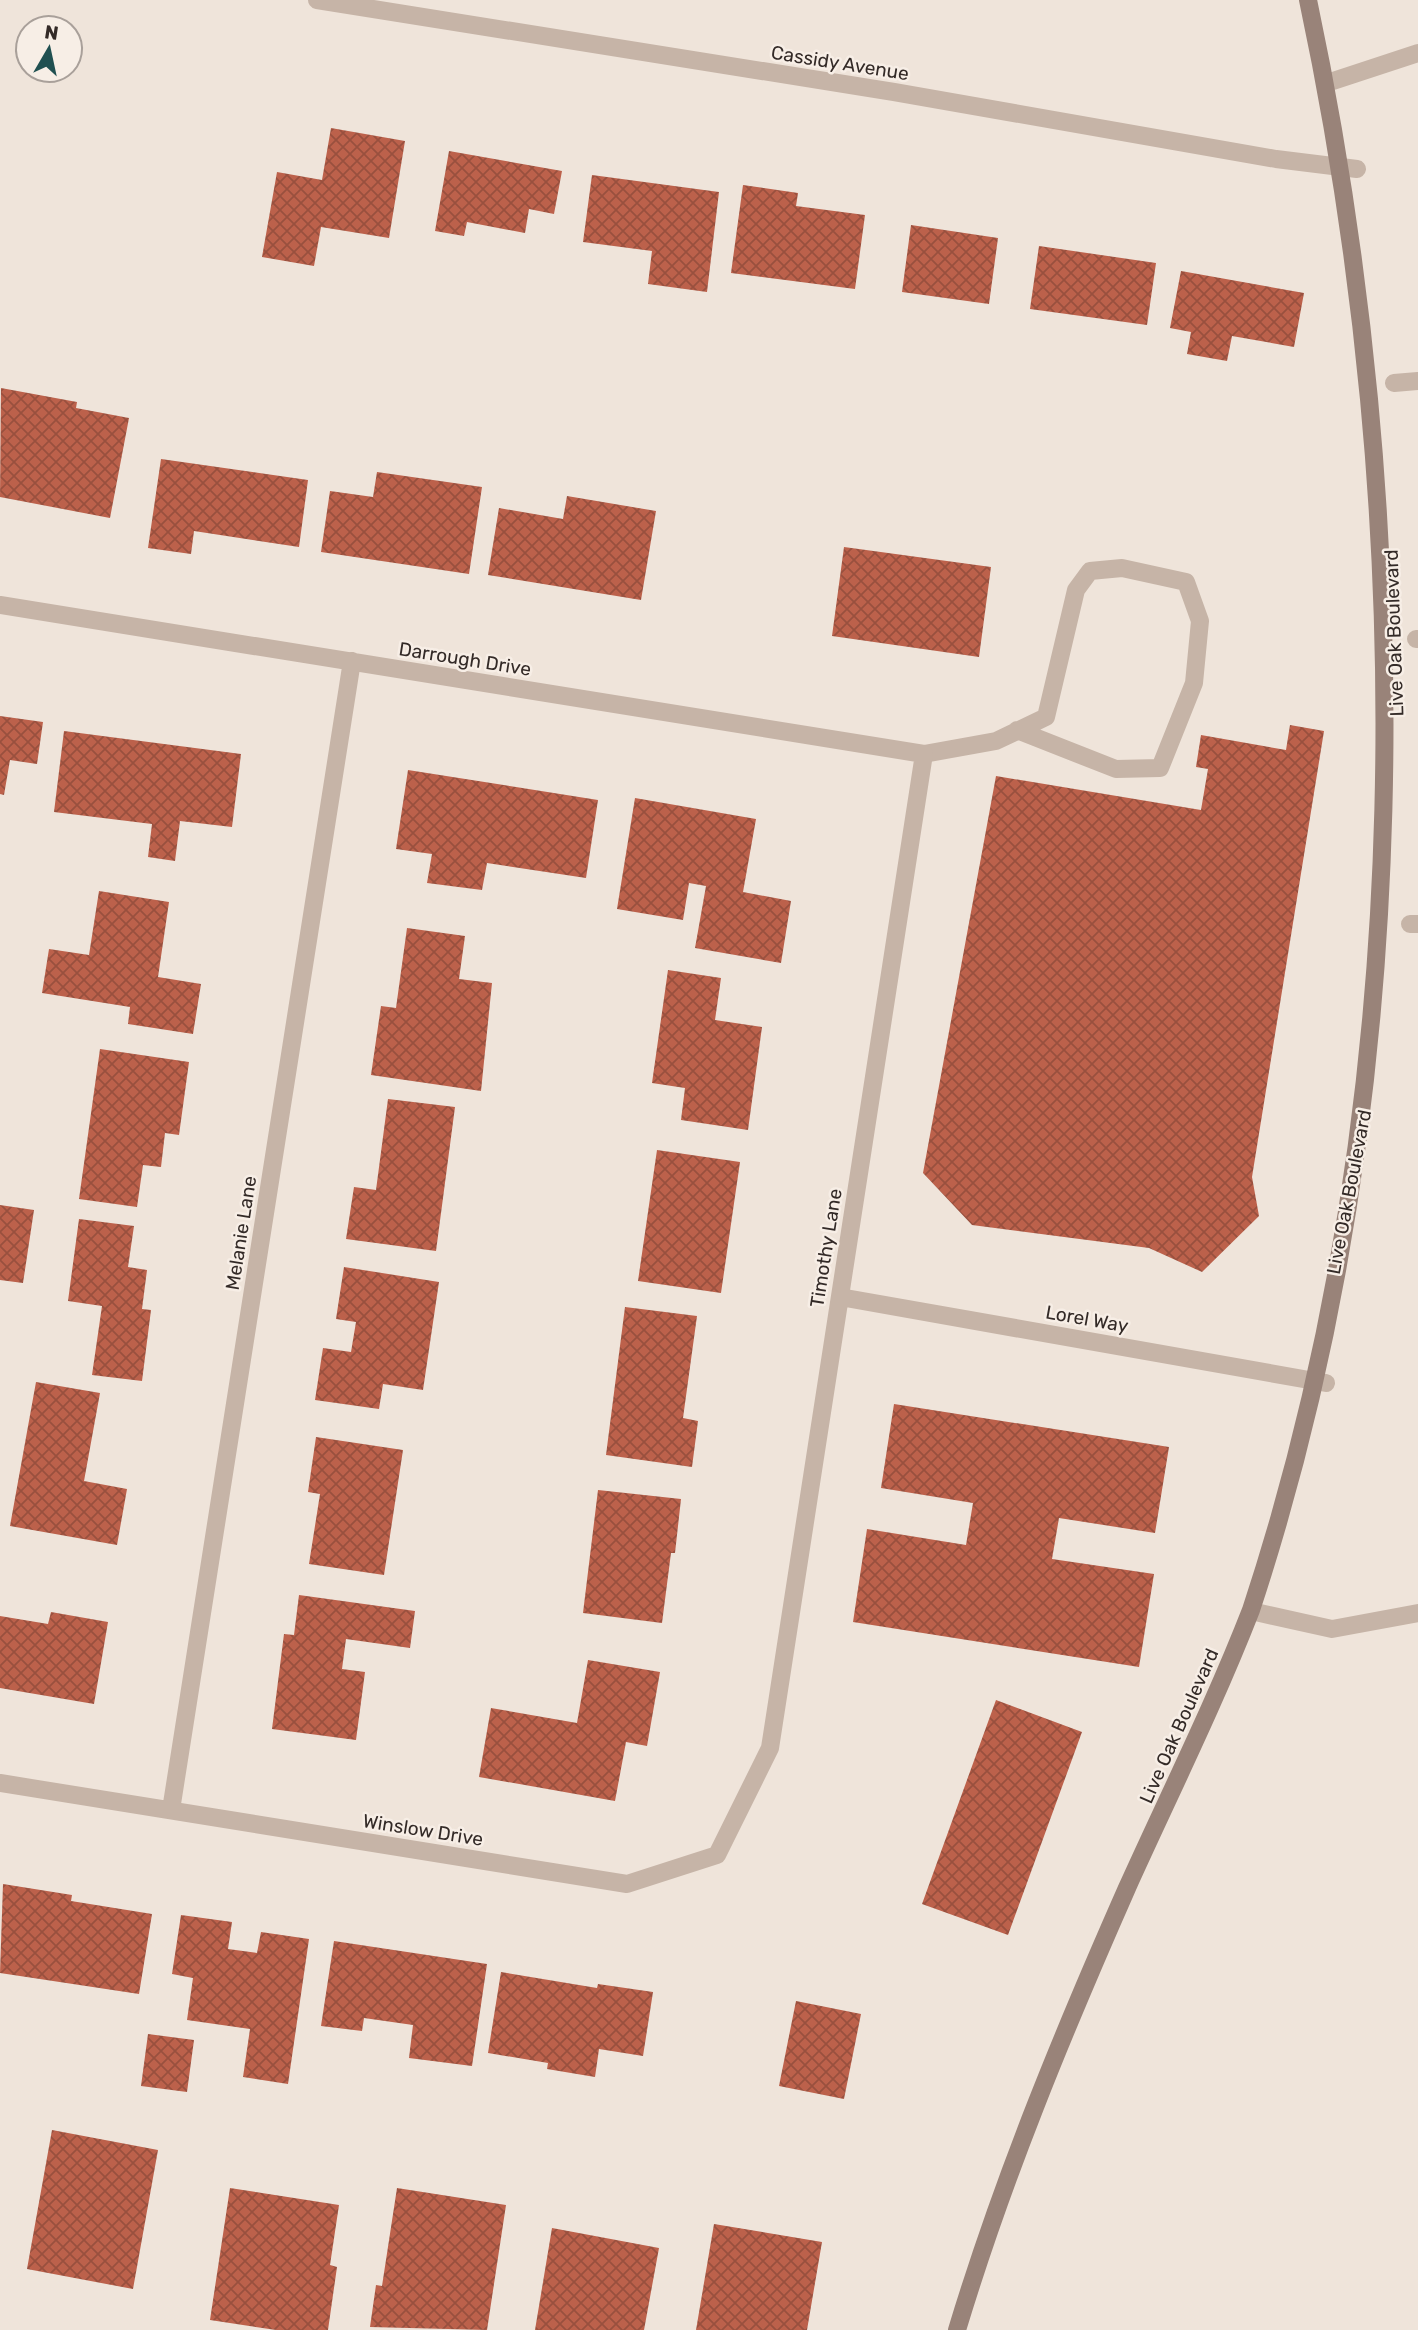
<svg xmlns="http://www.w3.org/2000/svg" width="1418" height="2330" viewBox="0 0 1418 2330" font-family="Rubik,sans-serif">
<defs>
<pattern id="building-cross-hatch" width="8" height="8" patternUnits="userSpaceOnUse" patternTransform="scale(1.75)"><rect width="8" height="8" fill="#bc614b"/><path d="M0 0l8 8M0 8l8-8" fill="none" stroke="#99503e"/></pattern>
</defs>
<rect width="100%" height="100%" fill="#efe4da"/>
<!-- building -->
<path fill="url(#building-cross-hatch)" d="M331 128 405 141 389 238 321 227 314 266 262 257 277 172 322 180Z
M449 151 562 171 554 214 529 209 525 233 467 222 464 236 435 231Z
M592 175 719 192 707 292 648 284 652 251 583 242Z
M743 185 798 193 796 206 865 215 855 289 731 273Z
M911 225 998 238 989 304 902 292Z
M1039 246 1156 263 1147 325 1030 309Z
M1181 271 1304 293 1294 347 1232 336 1227 361 1187 354 1191 332 1170 328Z
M1 388 77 402 76 408 129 418 110 518 0 497Z
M161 459 308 480 299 547 194 531 191 554 148 548Z
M377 472 482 487 469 574 321 552 330 491 373 497Z
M567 496 656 511 641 600 488 575 499 508 563 519Z
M844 547 991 567 979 657 832 636Z
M0 716 43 722 37 764 10 760 4 795 0 794Z
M1290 725 1324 731 1252 1177 1259 1216 1202 1272 1149 1248 972 1225 923 1173 996 776 1201 810 1208 769 1196 767 1201 735 1286 750Z
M64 731 241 754 232 827 180 821 175 861 148 857 152 824 54 812Z
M408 770 598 800 586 878 487 863 482 890 427 883 432 854 396 849Z
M635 798 756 819 743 892 791 901 781 963 695 948 706 886 689 883 683 920 617 909Z
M99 891 169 902 158 977 201 984 193 1034 128 1024 130 1007 42 993 49 949 89 955Z
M407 928 465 936 459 979 492 983 481 1091 371 1075 381 1006 396 1008Z
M668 970 721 978 715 1020 762 1027 748 1130 681 1120 685 1088 652 1083Z
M100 1049 189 1062 179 1135 165 1133 161 1167 143 1165 137 1207 79 1199Z
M388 1099 455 1107 436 1251 346 1239 354 1187 376 1190Z
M657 1150 740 1162 721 1293 638 1281Z
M0 1205 34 1210 23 1283 0 1280Z
M79 1219 134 1226 128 1267 147 1270 142 1309 151 1310 142 1381 92 1375 102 1306 68 1301Z
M344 1267 439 1282 423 1390 383 1384 379 1409 315 1400 323 1348 351 1352 356 1322 336 1319Z
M625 1307 697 1316 683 1418 698 1421 692 1467 606 1455Z
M36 1382 100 1393 84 1481 127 1489 117 1545 10 1526Z
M894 1404 1169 1447 1155 1533 1059 1518 1052 1559 1154 1574 1139 1667 853 1622 867 1529 966 1545 973 1503 881 1488Z
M316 1437 403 1450 384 1575 309 1564 320 1494 308 1492Z
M598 1490 681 1499 675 1553H671L662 1623 583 1613Z
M299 1595 415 1611 410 1648 346 1639 342 1669 365 1672 356 1740 272 1729 284 1634 294 1635Z
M51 1612 108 1622 94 1704 0 1688V1616L48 1624Z
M588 1660 660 1672 647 1746 626 1742 615 1801 479 1777 491 1708 577 1723Z
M996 1700 1082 1732 1008 1935 922 1904Z
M3 1884 72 1895 71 1901 152 1914 139 1994 0 1973Z
M181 1915 232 1922 228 1949 257 1953 261 1932 309 1939 288 2084 243 2077 250 2029 187 2020 193 1978 172 1974Z
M334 1941 487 1964 472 2066 409 2058 413 2025 364 2018 362 2031 321 2026Z
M501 1972 597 1988 598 1984 653 1992 643 2056 599 2049 595 2077 547 2069 548 2063 488 2053Z
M796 2001 861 2014 844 2099 779 2086Z
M148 2034 194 2040 187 2092 141 2086Z
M52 2130 158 2150 133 2289 27 2269Z
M230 2188 339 2205 330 2265 337 2267 328 2330H276L210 2320Z
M397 2188 506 2205 487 2330 370 2327 376 2285 382 2286Z
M714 2224 822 2242 807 2330H696Z
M552 2228 659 2248 644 2330H535Z"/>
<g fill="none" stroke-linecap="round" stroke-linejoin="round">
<!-- lane -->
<path stroke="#c6b4a7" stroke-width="18" d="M1333 81 1418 53
M1394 383 1418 381
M1416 639H1418
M924 754 996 741 1046 717 1076 590 1090 571 1122 568 1186 582 1200 621 1194 683 1160 768 1116 769 1017 730
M1410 924H1418
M1251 1611 1332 1629 1418 1613"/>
<!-- street -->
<path stroke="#c6b4a7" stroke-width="18" d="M317 0 894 92 1276 159 1357 169
M0 605 924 754 770 1748 717 1855 627 1884 0 1783
M840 1297 1326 1383
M171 1810 352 661"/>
<!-- secondary -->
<path stroke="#998379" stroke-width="18" d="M957 2330C1003 2178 1063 2033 1127 1888 1169 1795 1214 1705 1251 1610 1418 1104 1418 518 1308 0"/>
</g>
<g text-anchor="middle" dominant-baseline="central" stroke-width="5" stroke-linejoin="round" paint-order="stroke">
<!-- street labels -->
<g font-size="19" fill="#332a27" stroke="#f7eee6">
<text transform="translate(840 63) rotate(9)">Cassidy Avenue</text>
<text transform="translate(1394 633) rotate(-92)">Live Oak Boulevard</text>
<text transform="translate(465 659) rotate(9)">Darrough Drive</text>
<text transform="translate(1349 1192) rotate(-79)">Live Oak Boulevard</text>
<text transform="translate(241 1233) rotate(-81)">Melanie Lane</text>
<text transform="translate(826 1248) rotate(-81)">Timothy Lane</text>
<text transform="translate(1087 1319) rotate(10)">Lorel Way</text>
<text transform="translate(1179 1726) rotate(-66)">Live Oak Boulevard</text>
<text transform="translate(423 1830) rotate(9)">Winslow Drive</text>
</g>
</g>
<!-- north arrow -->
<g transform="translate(49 49) rotate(9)"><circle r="33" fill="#f7eee6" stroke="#a9a09a" stroke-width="2"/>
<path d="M0-5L12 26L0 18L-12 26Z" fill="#205051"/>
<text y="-10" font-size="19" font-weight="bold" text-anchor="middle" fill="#332a27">N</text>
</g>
</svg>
